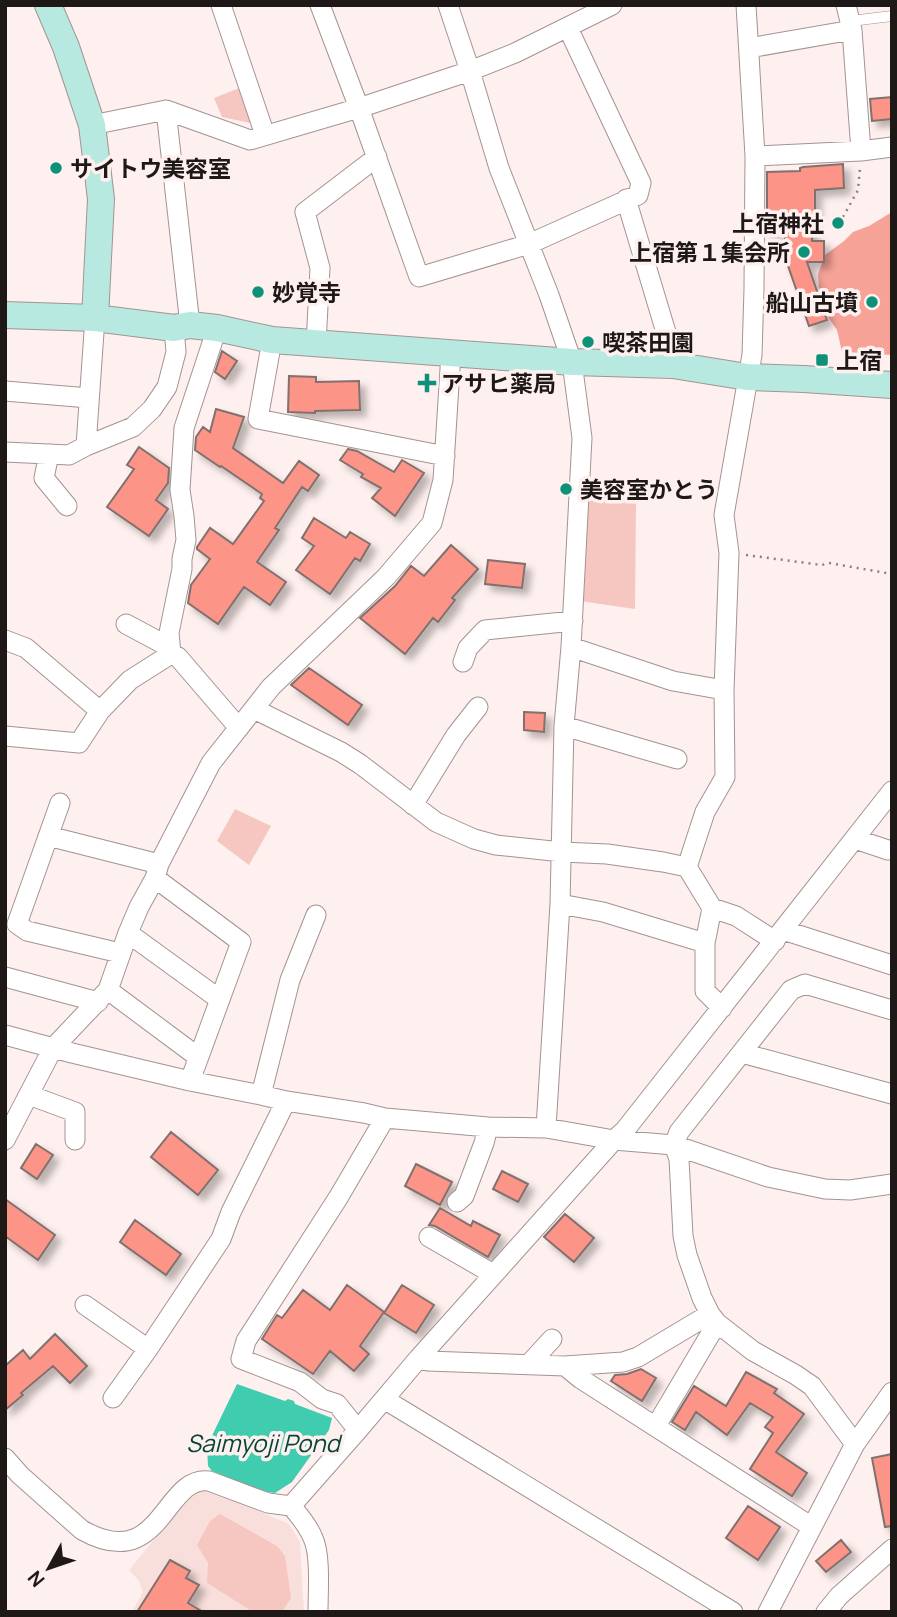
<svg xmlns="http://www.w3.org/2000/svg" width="897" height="1617" viewBox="0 0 897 1617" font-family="Manrope,'Noto Sans JP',sans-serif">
<defs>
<filter id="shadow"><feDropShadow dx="6" dy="6" stdDeviation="3.5" flood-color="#0004"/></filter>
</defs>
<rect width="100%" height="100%" fill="#fef0ee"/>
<!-- built -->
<path fill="#f9dfdc" d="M202 1487 289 1524 300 1542 304 1612H132L143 1592 139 1581 129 1570 166 1525 184 1500Z"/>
<!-- green -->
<path fill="#f6c6c0" d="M242 87 255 124 222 117 214 98Z
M585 498 636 500 635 609 580 601Z
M235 809 271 826 249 865 217 841Z
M220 1514 277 1546 285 1556 291 1598 282 1612H253L207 1583 208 1563 197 1545 210 1521Z"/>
<!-- forest -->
<path fill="#f6a297" d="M892 212V355L842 352 837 330 828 317 826 301 819 289 818 274 825 255 844 241 853 232 869 226Z"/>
<!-- water -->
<path fill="#40cdaf" d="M237 1384 285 1401 288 1399 294 1401 295 1404 332 1418 329 1430 292 1482 275 1493 261 1491 212 1471 208 1466 207 1446Z"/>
<!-- building -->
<path fill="#fc9488" stroke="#80716e" stroke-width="2" filter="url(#shadow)" d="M892 97V119L872 121 870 99Z
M843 164 844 188 815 190V215H812V241H824V262H807L827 320 809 326 787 263H785V233L780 234 779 231 767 232V172L800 171V168L803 167Z
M222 351 237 361 225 379 215 372Z
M289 376 316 377V382L359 381 360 410 315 411V413L288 412Z
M216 409 244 417 233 448 283 483 299 461 319 475 308 491 302 487 275 528 279 530 257 562 286 582 270 605 244 587 218 624 188 603 191 585 210 559 197 549V547L210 528 233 544 264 501 260 498 262 494 221 466 220 467 195 450 196 437 203 427 210 432Z
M139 447 169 468 168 483 156 500 168 509 149 536 107 507 134 469 127 465Z
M348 449 357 451 394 472 402 460 424 473 395 516 372 498 381 488 361 477 363 474 340 460Z
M314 518 346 538 350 532 370 544 360 561 355 558 330 594 296 570 314 546 302 538Z
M451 545 478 569 452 598 455 600 438 622 433 618 405 654 360 618 395 586 411 566 424 576Z
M488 560 525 564 522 588 485 584Z
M309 668 362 705 348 725 291 685Z
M524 712 545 713 544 732 524 730Z
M171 1132 218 1170 198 1195 151 1157Z
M36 1144 53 1155 37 1179 21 1168Z
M416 1164 452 1182 440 1205 405 1186Z
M502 1171 528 1184 518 1202 493 1189Z
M5 1199 55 1235 38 1260 5 1236Z
M440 1208 471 1226 473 1221 500 1235 488 1257 435 1226 429 1225Z
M565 1214 594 1238 574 1262 544 1237Z
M135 1220 181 1254 166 1275 120 1242Z
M347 1285 384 1312 360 1346 369 1354 354 1371 330 1351 313 1374 262 1339 277 1315 282 1318 303 1290 330 1310Z
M402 1285 434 1305 416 1333 384 1313Z
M55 1334 87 1366 70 1383 53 1366 21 1393 23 1395 5 1410V1366L23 1350 30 1359Z
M641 1369 656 1378 642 1401 611 1381 615 1375 627 1374Z
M746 1372 777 1389 774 1393 804 1414 776 1452 807 1473 792 1496 750 1469 773 1433 765 1427 773 1417 750 1403 727 1435 696 1412 685 1430 672 1422 694 1386 726 1406Z
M892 1454V1526L885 1527 872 1458Z
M748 1506 780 1527 758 1560 726 1538Z
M841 1540 851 1552 826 1572 816 1561Z
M170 1560 190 1571 186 1578 199 1585 188 1603 203 1612H137Z"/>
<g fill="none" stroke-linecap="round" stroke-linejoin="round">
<!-- lane casing -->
<g stroke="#a39391" stroke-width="11">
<path id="lane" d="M851 21 892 16"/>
</g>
<!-- street casing -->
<g stroke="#a39391" stroke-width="21">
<path id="street" d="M221 5 265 135
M320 5 359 108 419 277 529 244 638 195 641 183 568 28
M448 5 470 71 499 168 549 295 572 362 582 438 571 647 564 726 560 904 546 1128
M846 5 852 30 861 151
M749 48 852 30
M166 110 190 325
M92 125 166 110 250 140 359 108 470 71 515 53 612 5
M755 156 861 151 892 147
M626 199 671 349 673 365
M95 318 86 446 133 427 152 409 167 387 176 352 174 328
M272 340 258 419 445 456
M316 344 320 268 305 212 377 157
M5 391 89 398
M5 452 69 455 86 446
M49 454 44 478 67 506
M126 624 169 647
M5 640 26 648 100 711
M571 647 673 681 724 690
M171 654 169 633 182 569V559L186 540 184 516 180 490 184 428 217 328
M463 662 468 648 485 630 573 621
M254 709 341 752 360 764 436 822 474 839 496 845 562 852 607 854 663 862 687 867 712 908 705 943V991L722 1008
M564 726 677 759
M5 736 79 743 100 711 130 680 171 654 178 657 239 728
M60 803 17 924 27 931 120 953
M413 805 456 735 478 707
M48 836 159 864
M855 839 888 850
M687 867 705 812 725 777 724 690 729 553 724 515 752 355 754 289 755 156 746 5
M155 878 241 942 190 1081
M560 904 603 912 705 943
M712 908 736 916 775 941
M783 930 892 965
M128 933 219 999
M5 977 98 1002
M108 990 198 1057
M5 1035 72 1053 190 1081 261 1095 286 1101 364 1113 385 1118 488 1127 546 1128 614 1140 674 1145 768 1177 825 1189 850 1190 892 1184
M742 1053 892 1094
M29 1095 75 1112V1140
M261 1095 290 980 316 915
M5 1140 53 1048 108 990 128 933 139 907 155 878 159 864 211 763 271 687 386 577 432 523 443 480 451 353
M457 1202 464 1196 484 1143 488 1127
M429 1237 493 1274
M85 1305 148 1349
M717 1323 710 1314 702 1298 687 1255 683 1236 679 1159 674 1145 679 1132 791 990 805 984 892 1010
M418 1359 428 1361 565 1366 581 1379 812 1527
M529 1364 552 1339
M565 1366 623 1362 638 1357 710 1314
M113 1398 148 1349 221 1239 231 1212 286 1101
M384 1399 733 1612
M656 1426 717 1323 753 1351 796 1375 812 1386 855 1444
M358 1430 337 1404 322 1399 300 1382 241 1359 246 1341 338 1198 385 1118
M5 1458 20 1475 82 1530C162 1575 163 1475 209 1481L268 1503 291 1506C300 1516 308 1526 313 1538 321 1555 318 1592 318 1612
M291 1506 358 1430 418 1359 614 1140 625 1130 892 791
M768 1612 855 1444 892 1392
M826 1612 839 1596 892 1549"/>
</g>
<!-- secondary casing -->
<g stroke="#a39391" stroke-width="28">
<path id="secondary" d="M48 5 66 47 92 125 101 199 95 318
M5 315 95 318 174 328 190 325 217 328 272 340 572 362 673 365 747 377 804 379 892 385"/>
</g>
<!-- path -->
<path stroke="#8a807f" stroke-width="2.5" stroke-dasharray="2 5" stroke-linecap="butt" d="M843 217 858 190 860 168
M746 555 822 565 829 563 892 574"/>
<!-- lane -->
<use href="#lane" stroke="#fff" stroke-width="10"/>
<!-- street -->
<use href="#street" stroke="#fff" stroke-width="19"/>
<!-- secondary -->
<use href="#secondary" stroke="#b8e9e0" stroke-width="26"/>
</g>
<!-- markers -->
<g fill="#0e9179" stroke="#fef0ee" stroke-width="2.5">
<circle cx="56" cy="168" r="7"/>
<circle cx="838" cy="223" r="7"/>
<circle cx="804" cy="252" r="7"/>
<circle cx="258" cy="292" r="7"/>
<circle cx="872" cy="302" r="7"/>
<circle cx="588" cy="342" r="7"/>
<rect x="815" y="353" width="14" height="14" rx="3.5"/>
<path d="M423.5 372.5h7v7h7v7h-7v7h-7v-7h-7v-7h7z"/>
<circle cx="566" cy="489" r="7"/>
</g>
<g text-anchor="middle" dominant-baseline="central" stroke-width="7" stroke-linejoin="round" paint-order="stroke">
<!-- poi labels -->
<g font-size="23" font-weight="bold" fill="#1e1817" stroke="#fef0ee" text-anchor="start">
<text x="70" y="168">サイトウ美容室</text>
<text x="824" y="223" text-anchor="end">上宿神社</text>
<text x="790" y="252" text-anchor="end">上宿第１集会所</text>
<text x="272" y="292">妙覚寺</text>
<text x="858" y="302" text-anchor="end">船山古墳</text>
<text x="602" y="342">喫茶田園</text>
<text x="836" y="360">上宿</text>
<text x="441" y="383">アサヒ薬局</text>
<text x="580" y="489">美容室かとう</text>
</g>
<!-- water labels -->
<g font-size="24" font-style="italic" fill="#054538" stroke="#fef0ee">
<text x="263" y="1442">Saimyoji Pond</text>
</g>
</g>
<!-- border -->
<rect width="897" height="1617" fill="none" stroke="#1e1817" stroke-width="14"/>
<!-- north arrow -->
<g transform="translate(49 1568) rotate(230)" stroke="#fef0ee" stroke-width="5" paint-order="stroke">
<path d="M0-5L12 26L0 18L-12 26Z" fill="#1e1817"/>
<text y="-10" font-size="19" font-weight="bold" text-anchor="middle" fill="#1e1817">N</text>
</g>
</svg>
